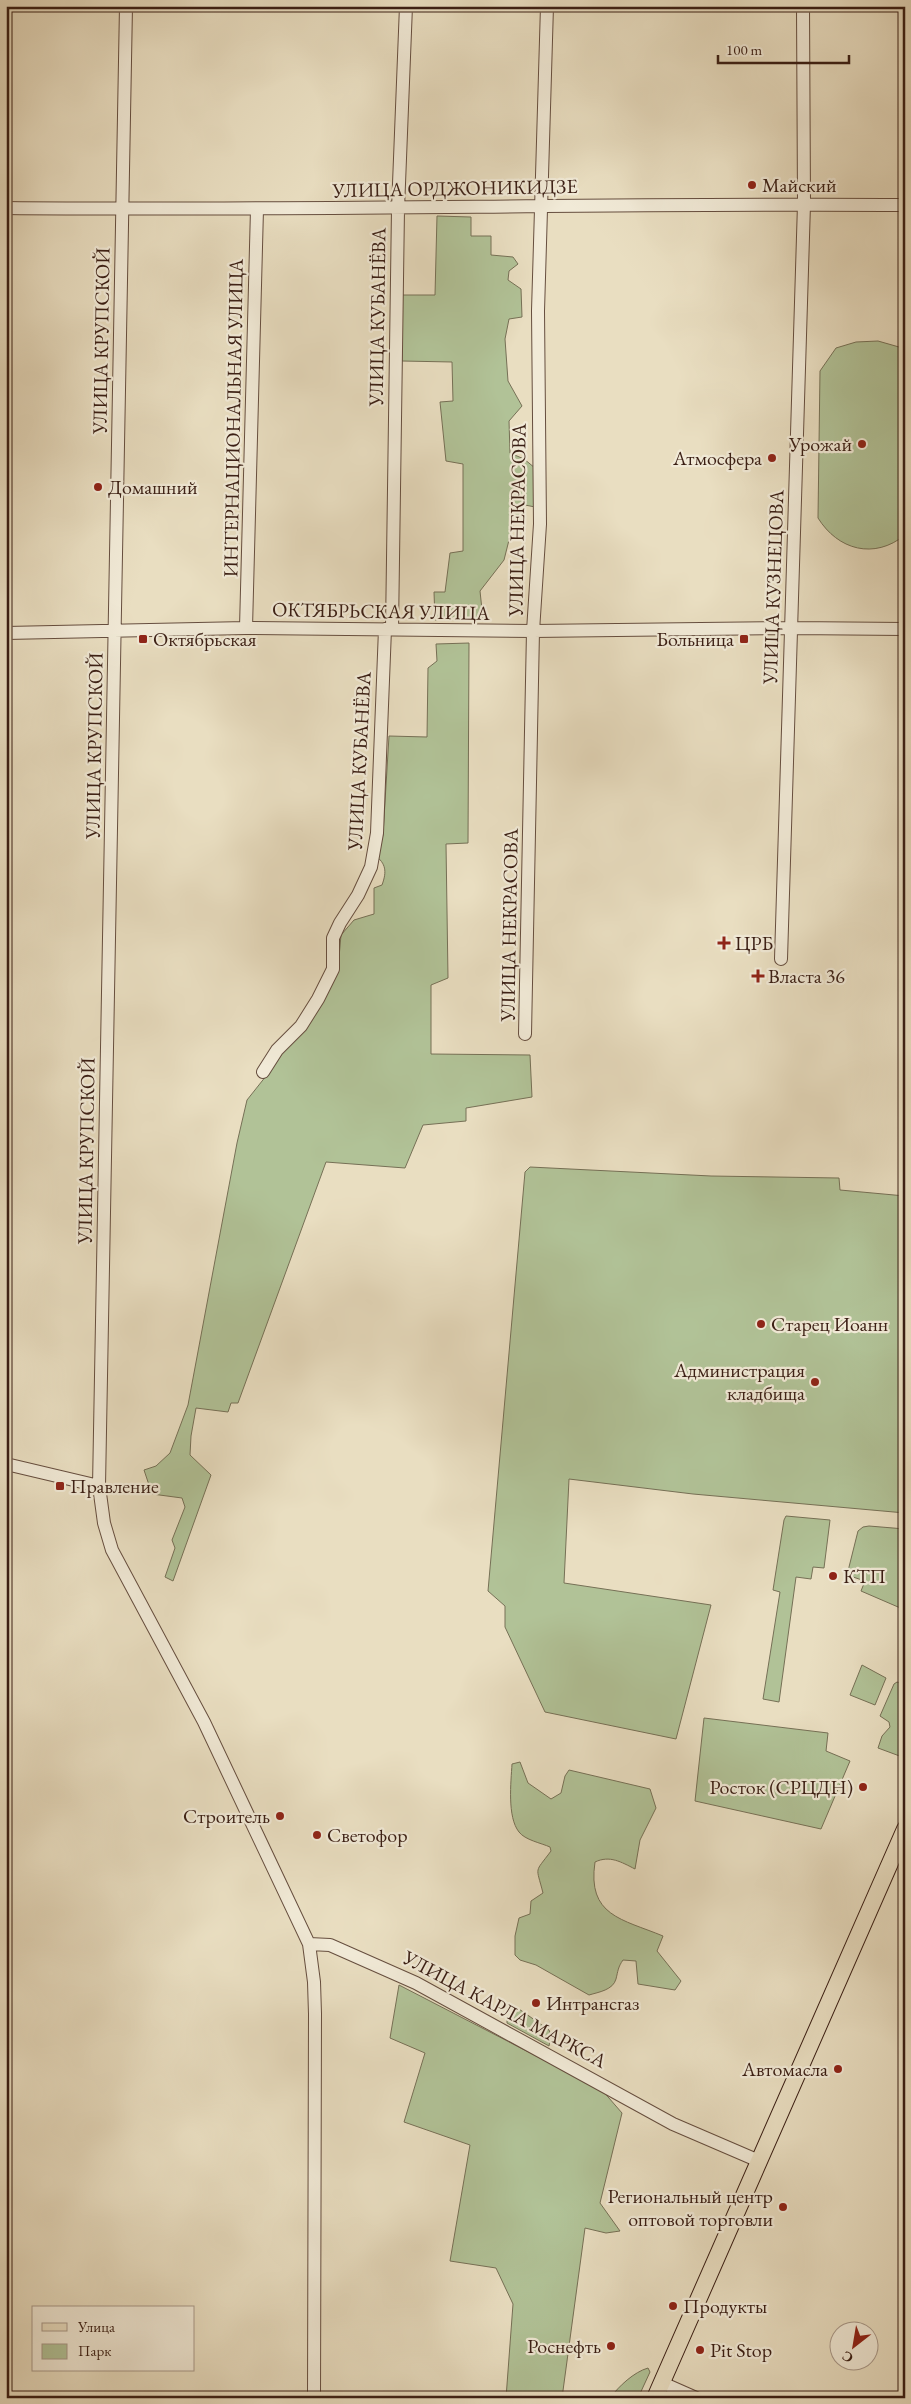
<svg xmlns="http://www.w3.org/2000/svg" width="911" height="2404" viewBox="0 0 911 2404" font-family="'EB Garamond',serif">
<rect width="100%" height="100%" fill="#e9dec1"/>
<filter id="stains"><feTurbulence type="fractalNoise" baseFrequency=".004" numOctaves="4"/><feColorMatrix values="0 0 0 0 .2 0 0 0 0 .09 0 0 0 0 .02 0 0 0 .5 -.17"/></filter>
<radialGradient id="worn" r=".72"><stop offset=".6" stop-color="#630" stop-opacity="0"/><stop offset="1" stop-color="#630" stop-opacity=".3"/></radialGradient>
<!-- green -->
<path fill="#b1c297" stroke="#767056" d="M437 216 471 217V236H491V255L513 257 518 264 509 271 508 280 521 289 522 317 509 319 505 339 508 381 522 406 509 421 510 453 524 459 535 468V507L525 505 523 516H515L504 560 480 591 483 619 435 620 434 592H445L450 553 463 551V464L446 461 440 402 453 401 452 362 402 361V295H435Z
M878 341 899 347 905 354V535C874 560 838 550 818 518L820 371 836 348 856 342Z
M469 643 468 843 446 844 448 978 431 985V1054L530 1055 532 1097 466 1108V1121L423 1125 405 1168 326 1162 238 1403H231L228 1412 196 1408 191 1436 190 1455 211 1475 173 1581 165 1577 175 1548 172 1540 185 1507 182 1498 152 1494 144 1470 156 1466 170 1453 188 1405 237 1143 247 1100 274 1066 338 969 341 935 354 920 374 914V888L382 885C386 874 387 865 377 857L383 835 389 736 427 737 428 668 437 661 436 644Z
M530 1167 711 1176 839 1178 840 1190 905 1196V1513L693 1494 569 1479 564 1583 711 1605 676 1739 545 1712 505 1627V1606L488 1591 525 1172Z
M786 1516 830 1520 824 1568 813 1567 811 1579 796 1577 779 1702 763 1699 780 1592 773 1590 784 1520Z
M869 1526 905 1529V1610L861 1591 865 1581 847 1575 858 1531 863 1527Z
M862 1665 886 1678 875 1705 850 1695Z
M897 1682 905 1684V1758L878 1748 882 1736 890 1727 889 1722 880 1716 894 1684Z
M704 1718 828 1733 826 1751 850 1761 821 1829 695 1801Z
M520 1762 528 1783 551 1799 561 1793 565 1776 569 1770 650 1789 656 1808 640 1840 635 1869C621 1862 610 1855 595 1862 587 1916 622 1919 663 1936L657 1951 681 1981 675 1990 638 1984 636 1961 623 1960C618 1967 618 1971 616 1979 613 1990 599 1992 589 1995L536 1965 520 1960 515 1955V1936L519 1918 530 1914 531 1901 543 1893C536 1865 534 1874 551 1851L550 1847C541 1843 525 1840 519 1832 507 1817 511 1782 512 1764Z
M399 1985 602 2090 622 2113 600 2203 620 2231 606 2233 585 2228 562 2398H506L513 2304 496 2268 450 2261 470 2145 404 2122 425 2053 390 2038Z
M519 2009 549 2030 551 2035 549 2046 507 2023V2020Z
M648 2368 650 2372 638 2398H610C619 2386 634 2372 648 2368Z"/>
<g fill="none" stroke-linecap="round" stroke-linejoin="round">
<!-- minor casing -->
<g stroke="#664e3f" stroke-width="14">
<path id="minor" d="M126 6 99 1486 104 1523 112 1550 204 1722 309 1944 314 1982 315 2014 314 2398
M6 208C306 211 605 203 905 205
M246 628 257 209
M392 629 398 209 406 6
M6 633 246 628 533 631 791 628 905 629
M781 959 804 204 803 6
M525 1034 533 631 540 524 538 311 547 6
M263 1072 277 1050 301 1026 318 999 333 969V938L340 923 358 895 371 867 377 833 385 629
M6 1464 99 1486
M309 1944 330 1945 416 1983 673 2124 759 2161
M662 2383 696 2398"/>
</g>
<!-- major casing -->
<g stroke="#3a1e14" stroke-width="18">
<path id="major" d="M655 2398 905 1829"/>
</g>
<!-- minor -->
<use href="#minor" stroke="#f1ead7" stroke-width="12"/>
<!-- major -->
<use href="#major" stroke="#e9dec1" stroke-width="16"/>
</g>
<!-- markers -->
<g fill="#8f2418" stroke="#f1ead7" stroke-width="2">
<circle cx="752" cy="185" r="5"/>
<circle cx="862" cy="444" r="5"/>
<circle cx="772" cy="458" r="5"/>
<circle cx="98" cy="487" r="5"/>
<rect x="138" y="634" width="10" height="10" rx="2.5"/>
<rect x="739" y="634" width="10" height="10" rx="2.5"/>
<path d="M721.5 935.5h5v5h5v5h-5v5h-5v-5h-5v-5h5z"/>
<path d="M755.5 968.5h5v5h5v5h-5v5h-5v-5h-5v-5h5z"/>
<circle cx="761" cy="1324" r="5"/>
<circle cx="815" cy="1382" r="5"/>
<rect x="55" y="1481" width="10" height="10" rx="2.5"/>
<circle cx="833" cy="1576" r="5"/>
<circle cx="863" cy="1787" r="5"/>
<circle cx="280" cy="1816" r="5"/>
<circle cx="317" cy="1835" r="5"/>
<circle cx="536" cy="2003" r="5"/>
<circle cx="838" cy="2069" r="5"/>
<circle cx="783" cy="2207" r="5"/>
<circle cx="673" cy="2306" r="5"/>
<circle cx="611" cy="2346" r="5"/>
<circle cx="700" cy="2350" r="5"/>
</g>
<g text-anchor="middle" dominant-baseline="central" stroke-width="4.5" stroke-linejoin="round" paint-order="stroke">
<!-- poi labels -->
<g font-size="20" fill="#3a1e14" stroke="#f1ead7" text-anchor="start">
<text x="762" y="185">Майский</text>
<text x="852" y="444" text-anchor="end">Урожай</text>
<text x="762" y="458" text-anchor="end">Атмосфера</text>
<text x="108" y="487">Домашний</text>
<text x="153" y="639">Октябрьская</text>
<text x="734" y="639" text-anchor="end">Больница</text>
<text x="735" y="943">ЦРБ</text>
<text x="768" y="976">Власта 36</text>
<text x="771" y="1324">Старец Иоанн</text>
<text x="805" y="1370" text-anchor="end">Администрация<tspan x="805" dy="23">кладбища</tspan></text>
<text x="70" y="1486">Правление</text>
<text x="843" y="1576">КТП</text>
<text x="853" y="1787" text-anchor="end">Росток (СРЦДН)</text>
<text x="270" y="1816" text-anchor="end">Строитель</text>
<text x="327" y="1835">Светофор</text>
<text x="546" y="2003">Интрансгаз</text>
<text x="828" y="2069" text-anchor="end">Автомасла</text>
<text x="773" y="2196" text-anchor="end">Региональный центр<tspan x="773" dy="23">оптовой торговли</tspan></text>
<text x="683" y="2306">Продукты</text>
<text x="601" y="2346" text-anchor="end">Роснефть</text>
<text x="710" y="2350">Pit Stop</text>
</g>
<!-- street labels -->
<g font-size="20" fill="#3a1e14" stroke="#f1ead7">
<text transform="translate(455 188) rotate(-1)">УЛИЦА ОРДЖОНИКИДЗЕ</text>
<text transform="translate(377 317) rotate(-89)">УЛИЦА КУБАНЁВА</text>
<text transform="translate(101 341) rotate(-89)">УЛИЦА КРУПСКОЙ</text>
<text transform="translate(233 418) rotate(-89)">ИНТЕРНАЦИОНАЛЬНАЯ УЛИЦА</text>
<text transform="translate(517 520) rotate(-89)">УЛИЦА НЕКРАСОВА</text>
<text transform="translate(773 587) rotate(-88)">УЛИЦА КУЗНЕЦОВА</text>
<text transform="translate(381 611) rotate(1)">ОКТЯБРЬСКАЯ УЛИЦА</text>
<text transform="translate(94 746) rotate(-89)">УЛИЦА КРУПСКОЙ</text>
<text transform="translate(359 761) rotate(-87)">УЛИЦА КУБАНЁВА</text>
<text transform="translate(509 925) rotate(-89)">УЛИЦА НЕКРАСОВА</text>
<text transform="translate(86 1151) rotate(-89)">УЛИЦА КРУПСКОЙ</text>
<text transform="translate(505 2009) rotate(28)">УЛИЦА КАРЛА МАРКСА</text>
</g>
</g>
<!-- margin -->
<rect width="911" height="2404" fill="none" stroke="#e9dec1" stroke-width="25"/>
<rect x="8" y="8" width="896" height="2389" fill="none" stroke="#3a1e14" stroke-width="2.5"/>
<rect x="12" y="12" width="886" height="2379" fill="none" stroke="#3a1e14"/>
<!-- legend -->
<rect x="32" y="2306" width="162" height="65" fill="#f1ead7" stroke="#a89889"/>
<rect x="42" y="2323" width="25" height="8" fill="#e9dec1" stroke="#a89889"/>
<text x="78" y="2332" font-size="15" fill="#3a1e14">Улица</text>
<rect x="42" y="2344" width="25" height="15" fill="#b1c297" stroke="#a89889"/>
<text x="78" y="2356" font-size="15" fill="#3a1e14">Парк</text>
<!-- north arrow -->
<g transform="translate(854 2346) rotate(211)"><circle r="24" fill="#f1ead7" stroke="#a89889"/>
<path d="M0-4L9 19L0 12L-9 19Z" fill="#8f2418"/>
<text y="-8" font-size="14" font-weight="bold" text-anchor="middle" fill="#3a1e14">С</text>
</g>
<!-- scale -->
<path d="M718 55v8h131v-8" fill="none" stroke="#3a1e14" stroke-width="2.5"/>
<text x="726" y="55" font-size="15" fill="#3a1e14" stroke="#f1ead7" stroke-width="4" paint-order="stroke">100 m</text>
<rect width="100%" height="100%" filter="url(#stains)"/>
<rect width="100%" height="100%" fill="url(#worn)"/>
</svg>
